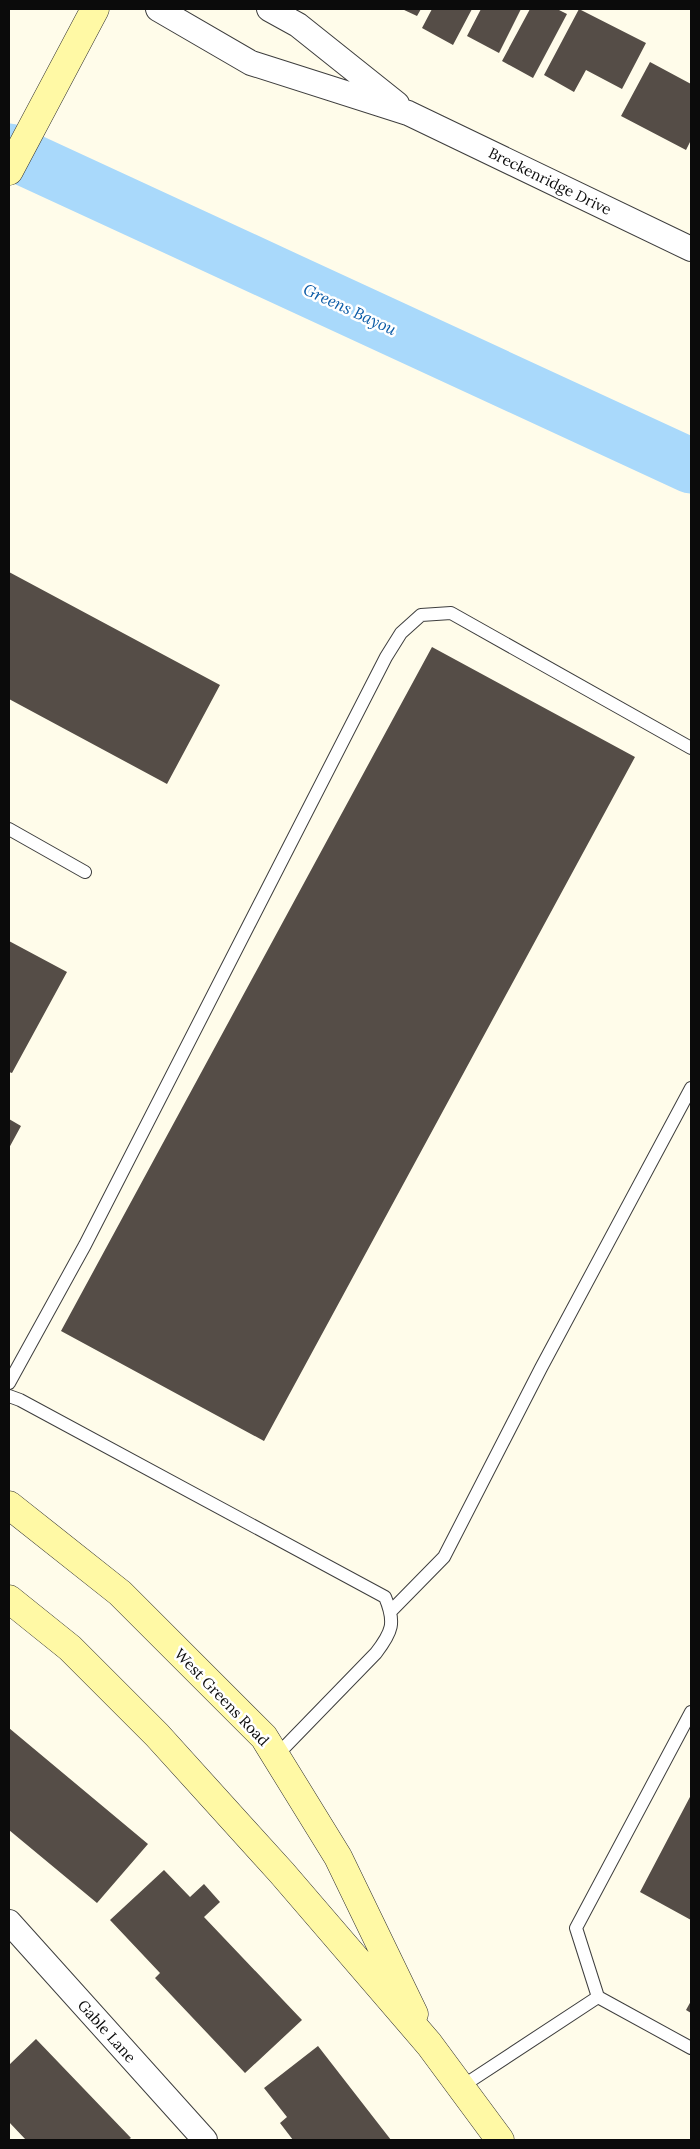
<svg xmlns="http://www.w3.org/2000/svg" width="700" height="2149" viewBox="0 0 700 2149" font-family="Lora,serif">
<rect width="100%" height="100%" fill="#fffcea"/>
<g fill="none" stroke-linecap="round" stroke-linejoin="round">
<!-- river -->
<path stroke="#a9d9fb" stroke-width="55" d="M9 151 691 466"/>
</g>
<!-- building -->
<path fill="#554d47" d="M402 9H421L417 16Z
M432 9H472L453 45 422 28Z
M481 9H521L499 53 467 36Z
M530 9H557L567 14 533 78 502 61Z
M579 9 646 43 622 89 586 70 574 92 544 75Z
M650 62 691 84V140L686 150 621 116Z
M9 572 220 685 167 784 9 699Z
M432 647 635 757 264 1441 61 1331Z
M9 941 67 972 12 1073 9 1072Z
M9 1119 21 1126 9 1148Z
M9 1728 148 1844 97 1903 9 1830Z
M691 1795V1920L640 1892Z
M164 1870 190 1897 204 1884 220 1902 204 1917 302 2020 245 2073 155 1978 160 1973 110 1920Z
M691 2001V2013L686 2010Z
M36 2039 131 2138 128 2140H26L9 2122V2065Z
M318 2046 391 2140H293L280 2123 287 2117 264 2088Z"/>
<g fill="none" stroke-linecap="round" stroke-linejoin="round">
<!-- service casing -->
<g stroke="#3e3e3e" stroke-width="14">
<path id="service" d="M9 829 85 872
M9 1383 85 1245 386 657 401 633 421 615 451 613 691 748
M9 1396 20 1400 385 1597C396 1623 392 1632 376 1653L276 1756
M391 1611 444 1557 541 1368 691 1088
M691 1712 576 1928 598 1997 691 2048
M461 2087 598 1997"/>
</g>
<!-- minor casing -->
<g stroke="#3e3e3e" stroke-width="26">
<path id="minor" d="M158 9 251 63 408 113 691 249
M269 9 298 25 397 104
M9 1922 205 2140"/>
</g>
<!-- secondary casing -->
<g stroke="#2d2d2d" stroke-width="29">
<path id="secondary" d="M9 171 95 9
M9 1505 120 1593 264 1737 338 1857 414 2014
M9 1599 70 1648 157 1735 282 1873 429 2044 500 2140"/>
</g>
<!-- service -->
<use href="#service" stroke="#fff" stroke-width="12"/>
<!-- minor -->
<use href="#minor" stroke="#fff" stroke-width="24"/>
<!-- secondary -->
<use href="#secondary" stroke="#fff9a5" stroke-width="28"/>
</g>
<g text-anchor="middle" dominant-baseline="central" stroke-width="5" stroke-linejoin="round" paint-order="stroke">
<!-- street labels -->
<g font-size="15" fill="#0b0b0b" stroke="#fff">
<text transform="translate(550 181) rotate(26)">Breckenridge Drive</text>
<text transform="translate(222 1697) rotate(46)">West Greens Road</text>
<text transform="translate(107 2031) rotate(48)">Gable Lane</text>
</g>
<!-- water labels -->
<g font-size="16" font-style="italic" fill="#0b5ba6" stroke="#fff">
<text transform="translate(350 309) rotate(25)">Greens Bayou</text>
</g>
</g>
<!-- border -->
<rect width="700" height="2149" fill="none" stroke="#0b0b0b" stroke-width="20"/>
</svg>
